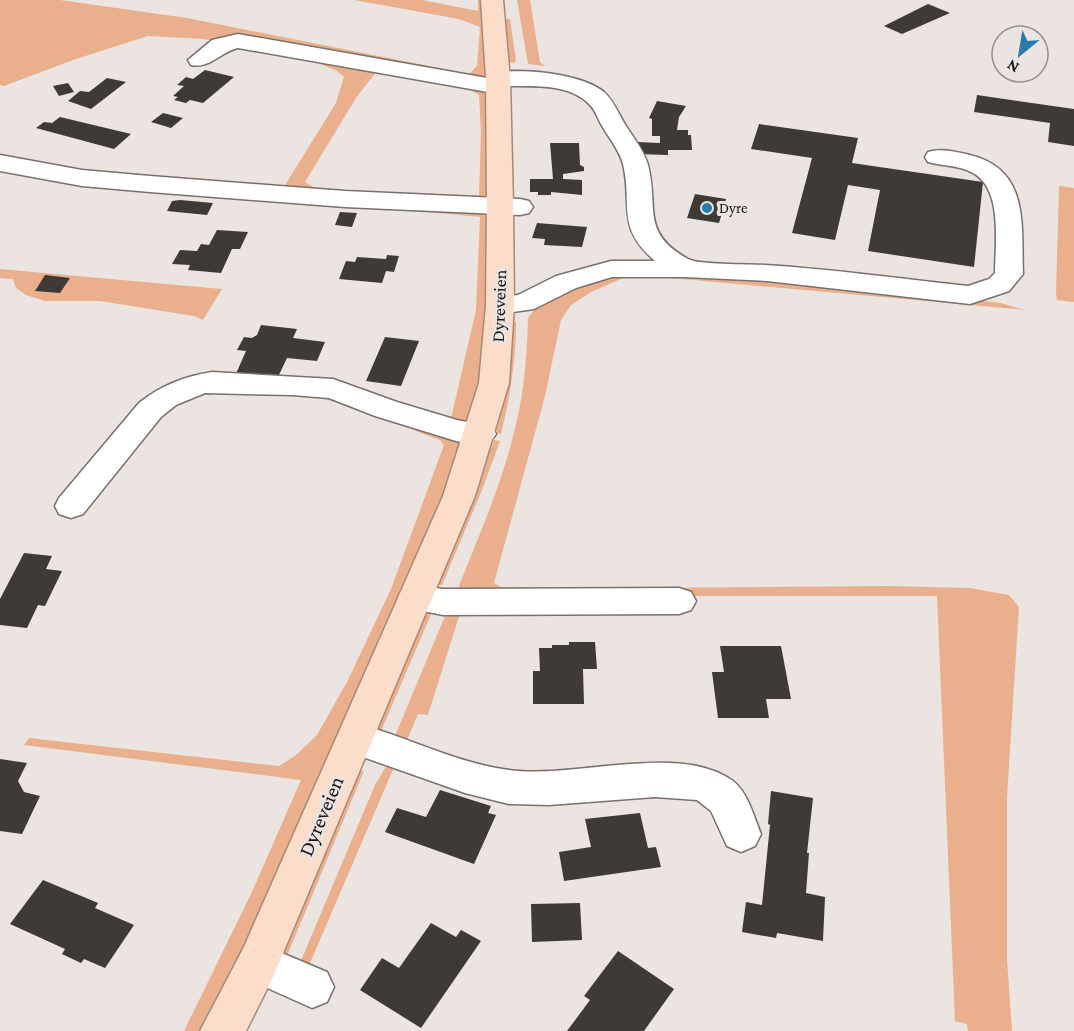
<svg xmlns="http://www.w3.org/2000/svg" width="1074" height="1031" viewBox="0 0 1074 1031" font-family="'Crimson Pro',serif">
<rect width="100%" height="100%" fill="#ebe4e0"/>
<!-- green -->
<path fill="#eab08d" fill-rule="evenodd" d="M0 0H60L187 18 469 74 477 66 480 27 459 19 354 0H422L478 11V0H485L489 82 203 39 148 36 73 60 4 86 0 85Z
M517 0H530L540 62 545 66 528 64Z
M505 19H510L516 61 514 63 508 62Z
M309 59 487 92 488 192 481 200 282 190 336 103 344 77 337 71ZM376 72 469 89 479 95 481 131 479 195 472 199 316 189 305 182 356 98Z
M1059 186 1074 188V302L1057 300 1056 294Z
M374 207 483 213 490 217C488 287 490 355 469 422L450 423 476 310 480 217Z
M0 269 222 289 203 320 194 316 100 301H45L26 295 16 288 13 279 0 278Z
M627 274 763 278 867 287 1001 303 1025 310 637 275 623 278 591 292 571 305 561 320 545 396 494 583 505 589 889 586 970 588 1009 595 1019 607 1007 798V960L1012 1031H968L967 1024 955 1021 937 596H477L460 591 459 586C477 540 498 493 511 444 523 403 527 361 528 318 532 313 536 307 541 303 562 286 600 277 627 274Z
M511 322H516C516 360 510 397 501 434L496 433 507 381Z
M315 392 457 440 462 445 444 497 230 978 202 1031H184L251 894 301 780 24 745 29 738 279 766 295 756 317 735 347 682 391 589 444 445 440 440C393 423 348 402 298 393Z
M494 440 500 441 482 490 442 585H437Z
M461 610 428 715 418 714 407 740 395 736 445 616 450 611Z
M426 611 432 612 381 731 375 729Z
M388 763 395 765 307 970 300 963 375 785Z
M357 770 364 771 284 963 276 961Z"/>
<!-- building -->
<path fill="#3f3a36" d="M928 4 950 13 902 34 884 26Z
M205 70 234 77 203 103 190 100 186 103 174 100 178 97 173 96 184 86 177 85 186 77 193 79Z
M107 78 126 82 91 109 68 101 80 91 89 92Z
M68 83 74 92 59 96 53 86Z
M977 95 1074 109V146L1048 142 1050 123 974 112Z
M657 101 686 106 679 117 677 130H688V135H691L692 150H668V155L637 154V142L660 143V136H652V119L649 118Z
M163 113 183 118 171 128 151 122Z
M60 117 131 134 114 149 36 128 44 122 52 123Z
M759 124 858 138 852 163 983 182 974 267 868 251 880 190 848 185 835 240 792 233 812 158 751 149Z
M550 143H579L580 165 584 167V171L563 174V179L582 180V195L551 192V195H538V192H530V179H553Z
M695 194 726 199 719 223 687 218Z
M180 200 213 203 207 215 167 211 172 201Z
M340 212 357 213 352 227 335 225Z
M537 223 587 227 582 247 544 245 545 239 532 238Z
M217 230 248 232 240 249H232L221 273 188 270 190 265 172 264 180 250 197 251 201 244 209 245Z
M387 255 399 256 394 272 386 271 382 283 339 279 346 261 355 262 357 257 386 259Z
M45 275 70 278 60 293 35 291Z
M261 325 297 329 293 338 325 342 317 361 287 358 278 377 235 376 246 351 237 350 244 337 252 338 257 335Z
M385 337 419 341 401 386 366 381Z
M24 553 52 556 46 569 62 571 45 606 38 605 27 628 0 625V599Z
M569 642H595L597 669H583L584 704H533V671H540L539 648H552V645H569Z
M720 646H781L791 699H766L769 718H718L712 672H724Z
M0 759 27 763 18 781 24 792 40 796 22 834 0 831Z
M440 790 491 806 488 813 496 815 474 864 385 832 397 808 426 817Z
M771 791 813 798 807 853H809L806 893 825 897 823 941 777 933 776 938 742 932 746 902 762 905 770 825 768 824Z
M640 813 648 848 656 847 661 867 564 881 559 852 591 847 585 819Z
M43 880 98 903 95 908 134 925 105 968 84 959 81 963 62 954 65 949 10 924Z
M580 903 582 940 532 942 531 904Z
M431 923 456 937 461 930 481 941 421 1028 360 990 382 958 399 968Z
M618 951 674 989 644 1031H567L590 1000 584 996Z"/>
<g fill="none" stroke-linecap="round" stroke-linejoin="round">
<!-- minor casing -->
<g stroke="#78716e" stroke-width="3">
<path id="minor" d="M238 34 487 78 490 74C518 67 581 73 604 92 614 101 619 115 626 126 634 138 644 151 648 165 659 208 640 232 688 259 699 265 749 264 765 265 833 269 901 279 968 286L989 279 995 273C995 242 1004 185 969 171 956 165 942 166 928 162L925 157 928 152C942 148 956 152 970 155 1030 170 1021 224 1023 274L1009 291 970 304 767 281 685 277H612L576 288 534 309 500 314 490 311 486 305 490 299 518 295 556 276 611 261H655C615 226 633 206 623 164 619 149 608 137 601 124 597 117 595 109 589 104 570 84 535 86 510 86L507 92 499 94 238 48C220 52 210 69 191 65L188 60 212 40Z
M0 155 82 170 150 176 345 191 520 199 529 201 533 207 529 213 520 215 345 207 150 192 82 186 0 171Z
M212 372 333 379 397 402 457 420 491 427 496 434 491 441 480 445 456 441 375 416 329 398 292 395 205 393 176 405 161 417 83 514 71 518 59 514 55 506 59 498 139 403C160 386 185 376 212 372Z
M415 585 443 589 679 588 691 592 696 601 691 610 679 614 443 615 403 607 398 598 403 589Z
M356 723C407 737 456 763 509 770 572 779 676 743 730 779 747 789 754 817 761 834L755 846 741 852 727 846 711 811 697 800 655 797 549 805 509 804 465 793 343 750 337 739 343 728Z
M258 943 327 972 334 987 327 1002 312 1008 243 977 236 963 243 949Z"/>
</g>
<!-- major casing -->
<g stroke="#aa8874" stroke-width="3">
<path id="major" d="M481 0H503L510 79 513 206 514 305 509 383 475 496 273 977 246 1031H200L243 949 443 496 479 383 486 305 487 206 486 79Z"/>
</g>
<!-- minor -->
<use href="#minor" fill="#fff" fill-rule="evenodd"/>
<!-- major -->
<use href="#major" fill="#fbddca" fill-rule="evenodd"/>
</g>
<!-- markers -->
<circle fill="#2a7bac" stroke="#ebe4e0" stroke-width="2" cx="707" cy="208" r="6"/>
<g text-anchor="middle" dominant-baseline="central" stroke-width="6" stroke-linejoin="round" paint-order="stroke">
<!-- far-poi labels -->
<g font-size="15" fill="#181614" stroke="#ebe4e0" text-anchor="start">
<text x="719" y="208">Dyre</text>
</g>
<!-- street labels -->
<g font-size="18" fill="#181614" stroke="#ebe4e0">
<text transform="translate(499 306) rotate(-88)">Dyreveien</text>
</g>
<!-- near-street labels -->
<g font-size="21" fill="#181614" stroke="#ebe4e0">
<text transform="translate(321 816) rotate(-67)">Dyreveien</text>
</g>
</g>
<!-- north arrow -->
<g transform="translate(1020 54) rotate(210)"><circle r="28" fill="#ebe4e0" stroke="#97928e" stroke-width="1.5"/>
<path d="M0-4.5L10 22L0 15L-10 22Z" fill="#2a7bac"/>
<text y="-9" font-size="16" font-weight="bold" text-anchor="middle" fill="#181614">N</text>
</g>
</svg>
